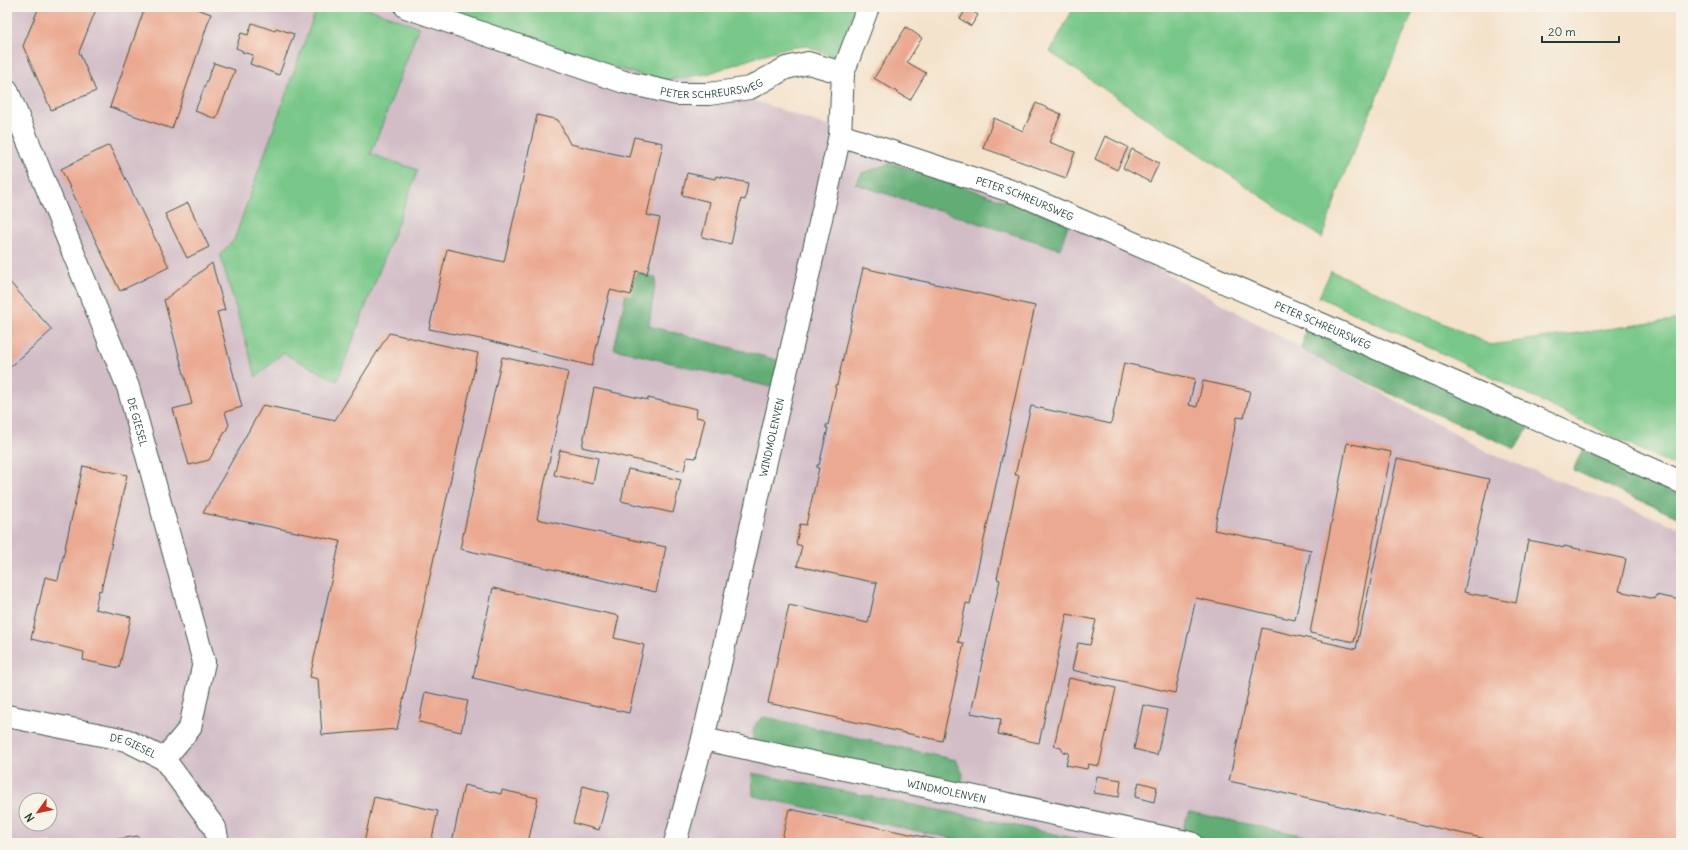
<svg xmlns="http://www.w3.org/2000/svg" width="1688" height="850" viewBox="0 0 1688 850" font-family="Delius,sans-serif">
<rect width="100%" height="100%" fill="#f7f3e8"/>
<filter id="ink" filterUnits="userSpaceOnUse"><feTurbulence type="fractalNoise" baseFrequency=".025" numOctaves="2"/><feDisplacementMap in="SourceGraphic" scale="8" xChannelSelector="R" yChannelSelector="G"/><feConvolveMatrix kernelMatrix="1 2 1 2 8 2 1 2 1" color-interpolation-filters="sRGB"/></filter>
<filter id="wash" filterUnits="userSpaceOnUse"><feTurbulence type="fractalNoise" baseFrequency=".012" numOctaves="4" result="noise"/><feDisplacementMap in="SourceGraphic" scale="16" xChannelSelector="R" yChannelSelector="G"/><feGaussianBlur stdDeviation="0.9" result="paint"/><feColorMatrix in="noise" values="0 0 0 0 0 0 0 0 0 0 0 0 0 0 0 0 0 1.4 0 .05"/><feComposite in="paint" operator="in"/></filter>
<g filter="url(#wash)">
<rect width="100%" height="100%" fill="#f4e2cb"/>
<!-- industrial -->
<path fill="#d2bdc7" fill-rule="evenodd" d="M7 7H484L1027 195 1489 453 1681 528V843H7ZM26 800H50V824H26Z"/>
<!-- green -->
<path fill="#78c788" stroke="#4c825e" d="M317 7H364L419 27 371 154 418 170 337 381 283 353 256 377 220 254 234 240Z
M453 7H855L838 59 807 46 780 49 707 74 661 81 586 59 451 12Z
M1074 7H1415L1343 177 1322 238 1050 52Z
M1331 271 1490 345 1681 319V469L1439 352 1319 297Z"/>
<!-- forest -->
<path fill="#62ac74" stroke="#407454" d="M891 163 1069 222 1060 249 855 184 862 173Z
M631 271 656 278 649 326 781 361 774 388 614 349Z
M1308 317 1532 423 1515 449 1380 389 1301 349Z
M1583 448 1681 496V510L1677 517 1573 470Z
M765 717 956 760 963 774 961 787 753 743C753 731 752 722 765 717Z
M752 773 969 816 1097 843H973L753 796Z
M1190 812 1339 843H1226L1181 834 1187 816Z"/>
<g id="blocks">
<!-- building -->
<path fill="#eba991" d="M39 7H97L79 52 96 91 51 110 23 46Z
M145 7H191L211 14 172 129 110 107Z
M967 8 978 15 971 26 960 19Z
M252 23 275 31 276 28 294 34 279 75 250 64 253 55 242 52 243 51 236 48 241 33 248 35Z
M906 27 922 38 907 62 926 73 910 100 874 78Z
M214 63 235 70 216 119 195 111Z
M1036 103 1061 114 1049 142 1075 152 1066 178 983 148 994 118 1023 131Z
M537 115 558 120 570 144 629 157 634 137 663 143 647 215 660 218 647 274 636 271 631 295 610 290 592 366 486 340 429 329 447 249 504 262Z
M1105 136 1128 147 1117 170 1095 159Z
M109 145 169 267 120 291 61 169Z
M1132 149 1159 163 1150 182 1123 168Z
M687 173 715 179 716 176 748 183 745 200 741 199 731 244 702 237 710 202 682 195Z
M188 203 209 247 187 258 165 214Z
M212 263 225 310 217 312 242 407 225 412 229 425 209 460 189 465 173 409 192 404 164 300Z
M863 268 1035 306 970 604 966 603 958 642 964 643 942 741 768 703 789 605 868 623 877 583 797 566 802 546 796 544 800 524 806 525 819 468H817V465H819L828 428H826V425H828L836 388H835V385H837Z
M7 279 52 330 7 370Z
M389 333 478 353 397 729 322 735 318 679 310 677 340 541 203 513 263 405 335 420Z
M502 357 568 372 537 519 666 547 656 592 460 549Z
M1124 363 1195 379 1189 405 1197 407 1203 381 1250 391 1244 418 1237 417 1214 530 1311 550 1295 620 1196 598 1175 693 1072 670 1078 643 1090 645 1096 620 1067 614 1039 743 998 734 1001 719 971 713 1000 580 997 579 1019 475H1015L1031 406 1111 424Z
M594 388 648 400V398L697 409 696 417 705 419 696 458 687 457 684 471 582 447Z
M1347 443 1391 452 1354 642 1310 633Z
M560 450 598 458 593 484 554 475Z
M1397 459 1489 479 1464 592 1516 603 1528 540 1554 545 1563 548 1564 546 1626 559 1619 591 1655 599 1656 595 1681 600V843H1504L1229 781 1262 628 1356 649Z
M83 466 127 475 101 591 99 590 95 609 131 617 119 668 83 660 84 652 31 639 45 577 58 580Z
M628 469 681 480 673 513 621 501Z
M7 503 11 504 8 521H7Z
M493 588 619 616 614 638 644 645 629 713 473 678Z
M1069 678 1116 688 1099 766 1088 764 1087 769 1066 765 1069 753 1063 752 1061 748 1054 746Z
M425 692 468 701 461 732 419 722Z
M1143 705 1167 710 1157 755 1134 749Z
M1097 776 1121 780 1119 797 1094 793Z
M1139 782 1157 787 1154 802 1135 797Z
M464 785 501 794 502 790 538 798 528 843H452Z
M583 786 609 793 599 830 573 823Z
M374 797 438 811 431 843H364Z
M789 809 948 842V843H781Z
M138 836 139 843H98V842Z"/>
</g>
</g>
<g filter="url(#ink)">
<use href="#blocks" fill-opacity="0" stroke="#3f564b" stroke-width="1"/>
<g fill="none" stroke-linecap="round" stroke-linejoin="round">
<!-- minor casing -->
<g stroke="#3f564b" stroke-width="24">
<g id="minor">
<path id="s1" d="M406 7 624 82 677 94H709L750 88 786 68 808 63 843 73"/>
<path id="s2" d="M868 7 843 73 840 135 1017 193 1312 320 1681 482"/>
<path id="s3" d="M7 90 128 387 204 662 190 728 164 759"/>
<path id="s4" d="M7 716 126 740 164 759 215 828 218 843"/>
<path id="s5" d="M703 739 1191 843"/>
<path id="s6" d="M675 843 703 739 840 135"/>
</g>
</g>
<!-- minor -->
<use href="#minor" stroke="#fff" stroke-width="22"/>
</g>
</g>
<g text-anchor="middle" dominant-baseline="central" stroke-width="3.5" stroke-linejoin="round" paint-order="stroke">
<!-- street labels -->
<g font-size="10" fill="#1f3d34" stroke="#f7f3e8">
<text stroke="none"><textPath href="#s1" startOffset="320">PETER SCHREURSWEG</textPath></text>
<text stroke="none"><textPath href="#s2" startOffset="328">PETER SCHREURSWEG</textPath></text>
<text stroke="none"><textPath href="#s2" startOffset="652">PETER SCHREURSWEG</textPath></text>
<text stroke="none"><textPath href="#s3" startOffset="357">DE GIESEL</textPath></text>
<text stroke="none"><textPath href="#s6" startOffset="417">WINDMOLENVEN</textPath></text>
<text stroke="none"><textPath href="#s4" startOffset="130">DE GIESEL</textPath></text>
<text stroke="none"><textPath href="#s5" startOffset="249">WINDMOLENVEN</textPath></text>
</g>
</g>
<!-- margin -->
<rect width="1688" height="850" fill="none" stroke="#f7f3e8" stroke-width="24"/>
<!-- north arrow -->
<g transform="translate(38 812) rotate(237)"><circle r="19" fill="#f7f3e8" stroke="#a1aaa0"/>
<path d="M0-3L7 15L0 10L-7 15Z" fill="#c8321e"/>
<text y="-6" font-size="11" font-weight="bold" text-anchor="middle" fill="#1f3d34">N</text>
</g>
<!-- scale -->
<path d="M1542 36v6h77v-6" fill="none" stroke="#1f3d34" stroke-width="2"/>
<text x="1548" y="36" font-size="12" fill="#1f3d34" stroke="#f7f3e8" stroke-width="3" paint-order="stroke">20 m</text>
</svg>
